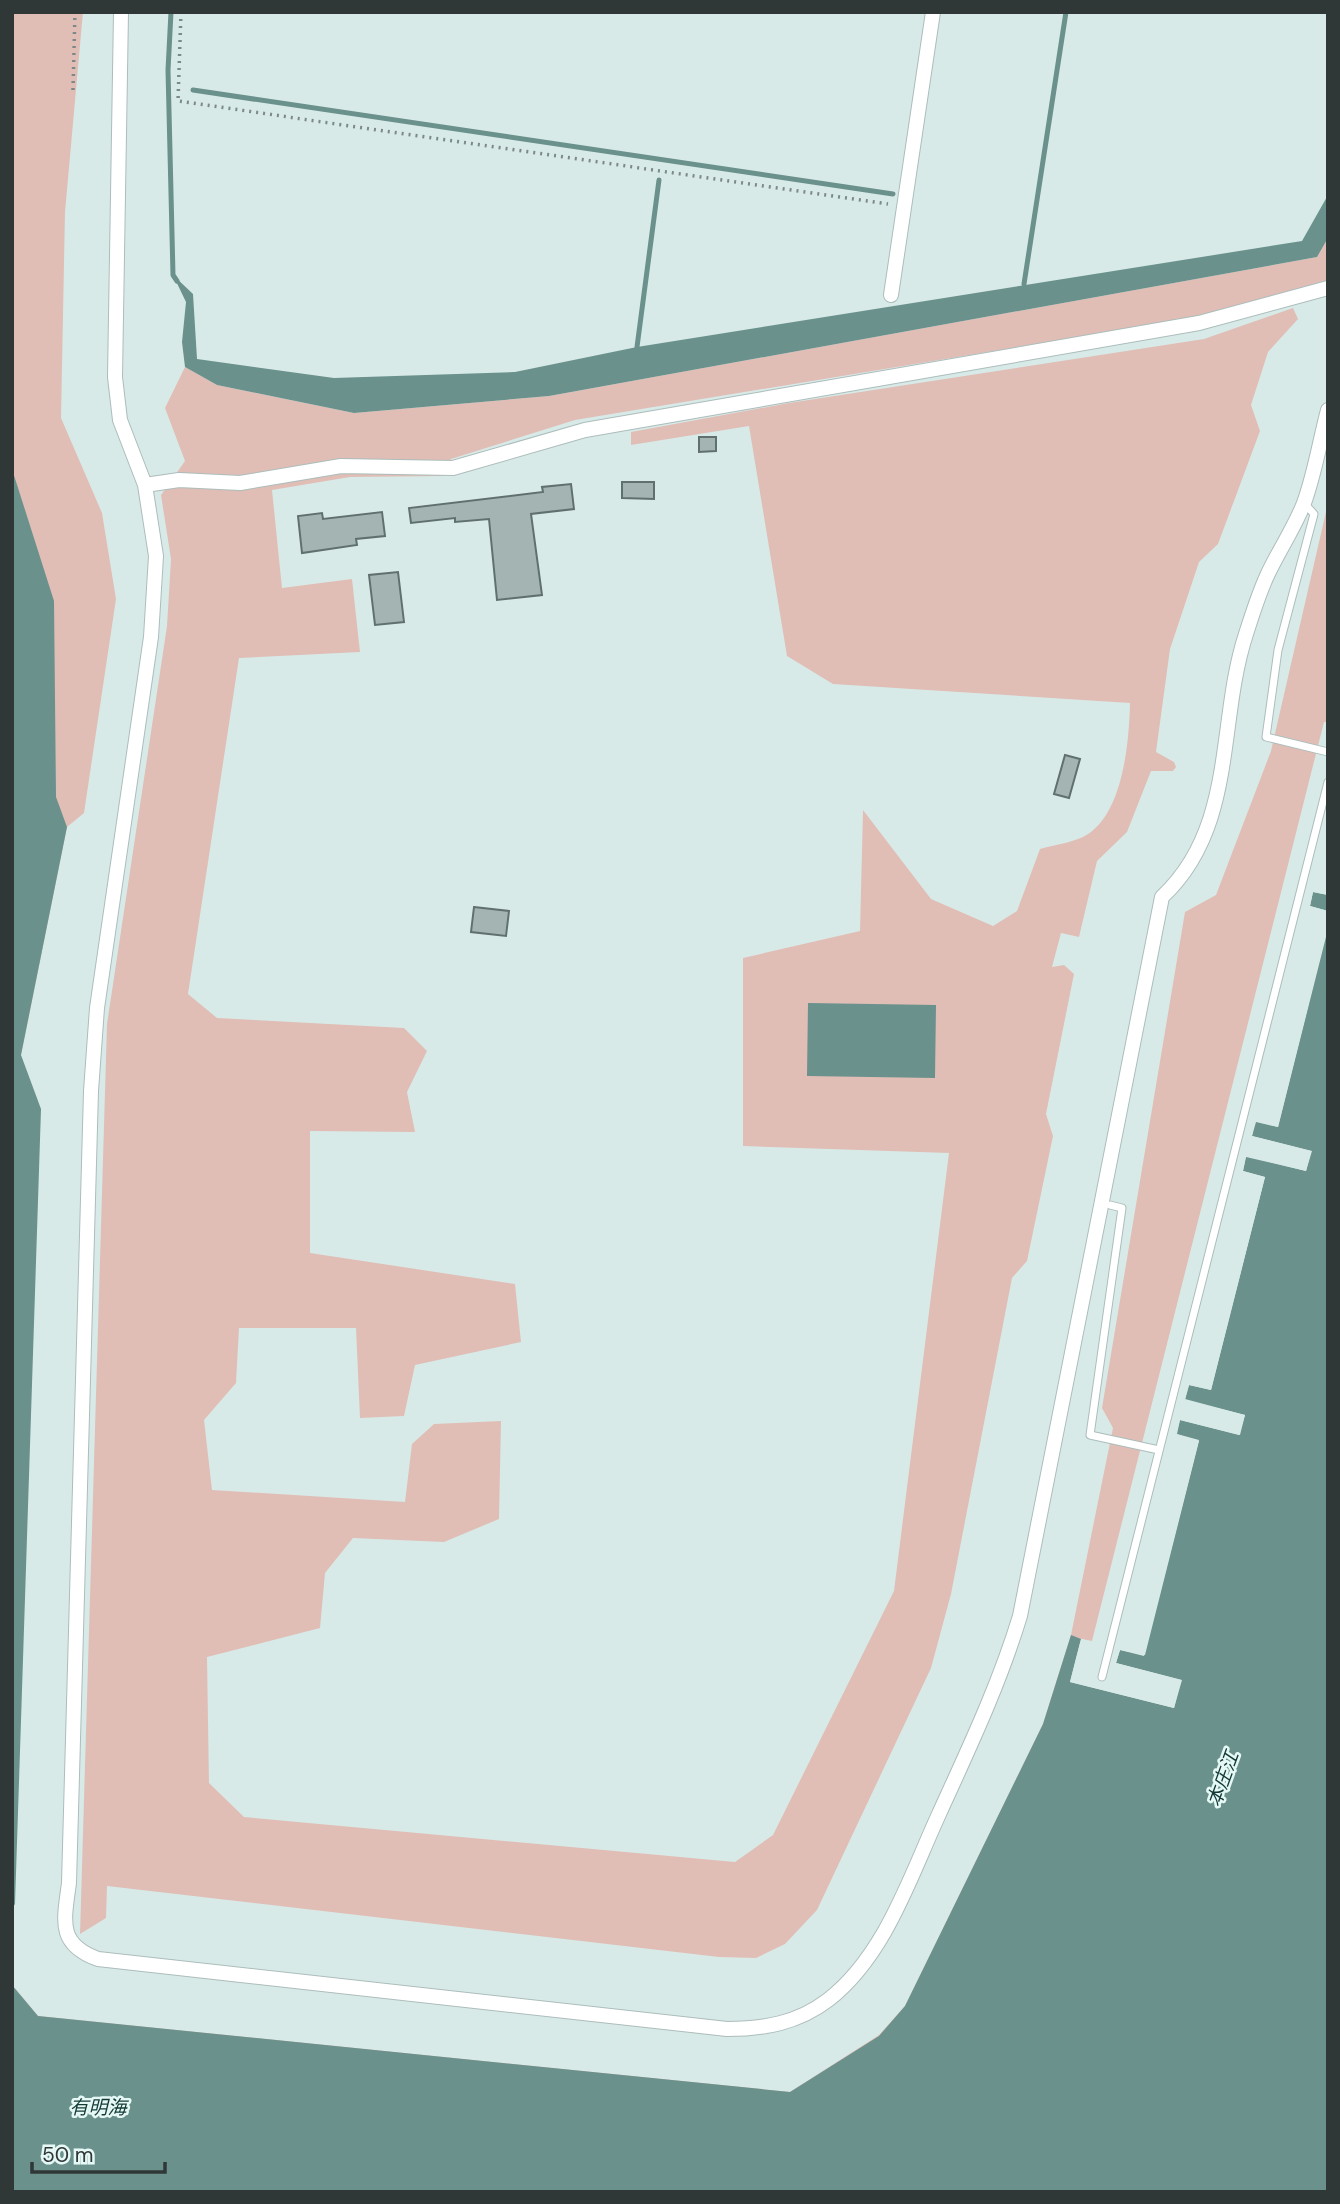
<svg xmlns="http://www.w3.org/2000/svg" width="1340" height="2204" viewBox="0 0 1340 2204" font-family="'DM Sans','Noto Sans JP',sans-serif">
<rect width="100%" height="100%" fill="#d8eae8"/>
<!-- green -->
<path fill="#e0beb6" d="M12 12H83L65 212 61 418 102 513 116 599 84 813 67 827 21 1055 12 582Z
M1328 238V280L1193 318 575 420 451 459 443 476 350 477 272 490 282 588 352 579 360 652 239 658 188 994 217 1018 404 1028 427 1051 407 1092 415 1132 310 1131V1253L515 1284 521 1342 415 1365 404 1416 360 1418 356 1328H239L236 1383 204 1420 212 1490 405 1502 412 1444 434 1424 501 1421 499 1519 444 1542 353 1538 325 1573 320 1628 207 1657 209 1783 244 1817 735 1862 773 1835 894 1591 949 1153 743 1146V958L860 931 863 810 931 899 993 926 1017 911 1040 849C1054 845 1070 843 1083 837 1123 817 1129 743 1130 703L833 684 787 656 749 426 631 445V432L789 403 1204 339 1293 308 1298 319 1268 352 1251 405 1260 431 1218 544 1199 562 1170 649 1156 752 1174 762 1176 767 1173 771H1151L1127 832 1097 861 1079 937 1061 933 1052 967 1064 965 1074 974 1046 1114 1053 1136 1027 1261 1012 1278 951 1594 931 1668 817 1910 785 1944 756 1958 719 1957 107 1886 106 1918 80 1934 107 1024 167 626 171 559 161 495 185 461 165 408 185 367 217 385 354 413 549 396 1317 257Z
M1328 503V722H1324L1092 1641 1082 1639 887 2102 12 2192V1985L38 2016 790 2092 879 2035 905 2006 1043 1724 1071 1635 1113 1428 1102 1408 1185 912 1216 895 1271 751Z"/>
<!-- water -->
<path fill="#6a918c" d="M1328 195V238L1317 257 549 396 354 413 217 385 185 367 182 342 186 302 173 275 193 294 197 359 334 378 515 372 637 347 1302 241Z
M12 469 54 601 56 797 67 827 21 1055 41 1109 15 1904 12 1909Z
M1313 892 1328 895V911L1310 906Z
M1328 929V2192H12V1985L38 2016 790 2092 879 2036 905 2006 1043 1724 1071 1635 1081 1639 1070 1682 1174 1708 1181 1680 1116 1663 1120 1650 1145 1655 1199 1441 1176 1434 1180 1420 1239 1435 1245 1415 1185 1400 1189 1385 1211 1390 1265 1177 1243 1171 1246 1156 1306 1171 1311 1151 1252 1136 1255 1121 1278 1127Z
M808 1003 936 1005 935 1078 807 1076Z"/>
<!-- pier -->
<path fill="#d8eae8" d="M1311 889 1328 892V895L1313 892 1310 906 1328 911V915L1307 908Z
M1328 926 1278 1127 1256 1122 1252 1136 1312 1151 1306 1171 1246 1157 1243 1171 1265 1177 1211 1390 1189 1385 1185 1399 1245 1415 1240 1435 1180 1420 1177 1434 1199 1440 1144 1656 1120 1650 1116 1663 1182 1680 1174 1708 1070 1682 1081 1639H1084L1074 1679 1172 1704 1177 1682 1116 1667 1113 1663 1119 1647 1142 1652 1195 1443 1173 1437 1177 1418 1181 1417 1237 1430 1241 1417 1184 1403 1182 1399 1187 1382 1209 1386 1261 1179 1240 1173 1243 1155 1304 1167 1307 1154 1251 1139 1248 1136 1254 1118 1275 1123 1324 928Z"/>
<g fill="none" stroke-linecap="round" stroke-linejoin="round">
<!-- stream -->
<path stroke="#6a918c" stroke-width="5" d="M171 12 168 70 173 275 177 281
M193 90 893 194
M1024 284 1066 12
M637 347 659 180"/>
</g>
<!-- building -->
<path fill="#a3b4b2" stroke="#60706e" stroke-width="2" d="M699 437H716V451L699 452Z
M622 482H654V499L622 498Z
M571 484 574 509 531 514 542 595 497 600 489 519 455 522V518L411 523 409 508 543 492 542 487Z
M382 512 385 536 356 539 357 545 302 553 298 516 322 513 323 519Z
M398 572 404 622 375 625 369 575Z
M1065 755 1080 759 1069 798 1054 794Z
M474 907 509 911 506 936 471 932Z"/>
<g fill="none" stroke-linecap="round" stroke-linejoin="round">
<!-- lane casing -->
<g stroke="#acbdbb" stroke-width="9">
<path id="lane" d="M1304 503 1314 514 1278 650 1266 737 1328 752
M1110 1205 1122 1208 1090 1435 1159 1450
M1102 1677 1328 782"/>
</g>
<!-- street casing -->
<g stroke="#acbdbb" stroke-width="16">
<path id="street" d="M121 12 115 377 120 420 145 485 156 556 151 637 97 1008 91 1091 69 1883C64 1921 57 1944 98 1959L727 2029C764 2029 798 2023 828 2000 885 1956 910 1877 939 1814 969 1748 999 1685 1020 1616L1162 897C1237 827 1217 722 1246 634 1252 615 1258 596 1266 578 1277 553 1294 529 1304 503 1315 473 1320 440 1328 410
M891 295 933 12
M145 485 179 480 240 483 341 466 453 468 585 430 1199 323 1328 288"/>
</g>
<!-- path -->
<path stroke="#7d8988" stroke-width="3.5" stroke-dasharray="2 5" stroke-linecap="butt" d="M181 12 178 101 888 204
M73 90 75 12"/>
<!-- lane -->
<use href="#lane" stroke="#fff" stroke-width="7"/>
<!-- street -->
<use href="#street" stroke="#fff" stroke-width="14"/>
</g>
<g text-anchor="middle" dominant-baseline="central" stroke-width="5" stroke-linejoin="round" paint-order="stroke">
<!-- water labels -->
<g font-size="19" font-style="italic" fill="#123936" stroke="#e5f8f5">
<text transform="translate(1223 1779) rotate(-70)">本庄江</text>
<text x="98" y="2107">有明海</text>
</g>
</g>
<!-- border -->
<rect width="1340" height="2204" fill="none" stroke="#303737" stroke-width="28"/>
<!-- scale -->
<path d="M32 2162v10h133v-10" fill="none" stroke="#303737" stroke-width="3.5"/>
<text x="42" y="2162" font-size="21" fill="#303737" stroke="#e5f8f5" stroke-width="5" paint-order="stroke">50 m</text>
</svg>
